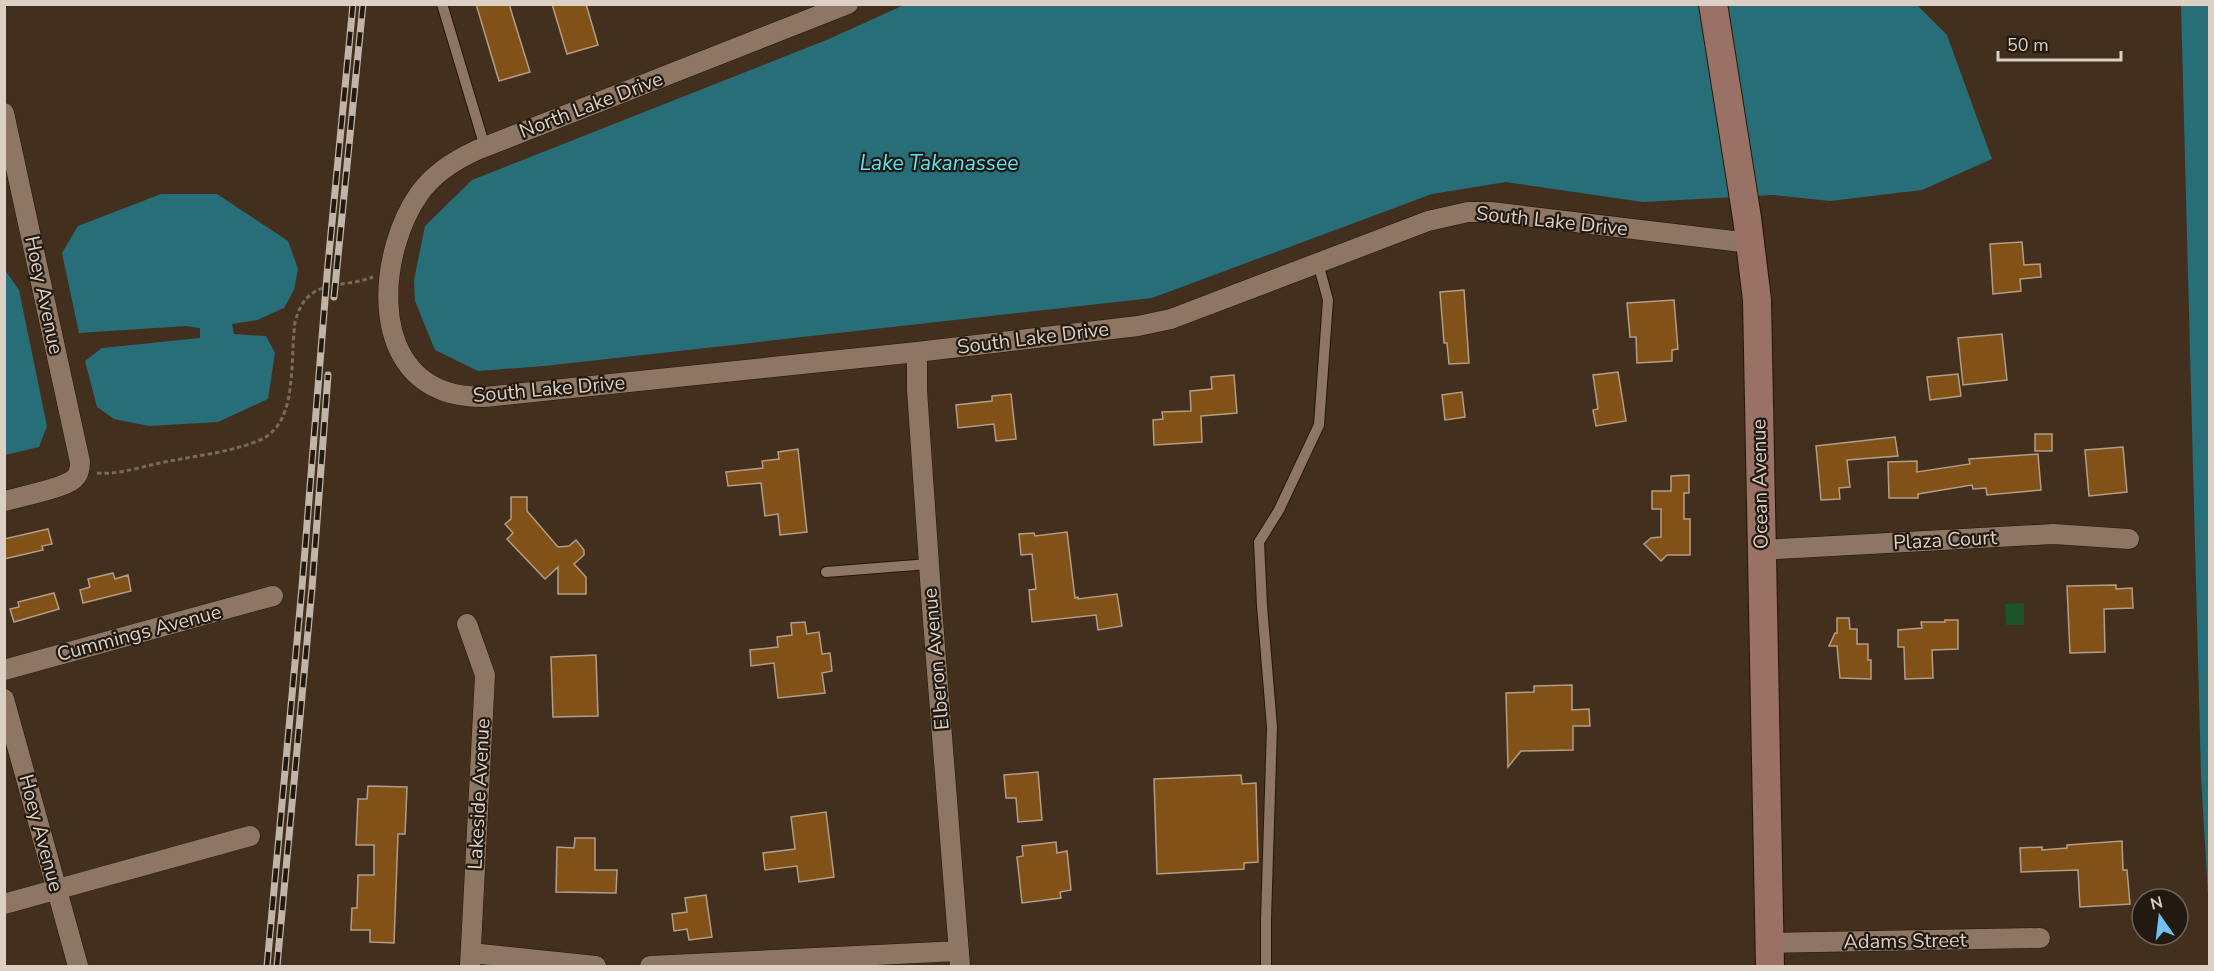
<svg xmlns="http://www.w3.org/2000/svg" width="2214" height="971" viewBox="0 0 2214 971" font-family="'Nunito Sans',sans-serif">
<rect width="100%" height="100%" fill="#422f1d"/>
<!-- green -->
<path fill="#1c5328" d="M2024 603V625H2006L2005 604Z"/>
<!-- water -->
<path fill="#276e78" d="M904 5H1917L1947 35 1992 159 1922 190 1830 201 1773 195 1643 202 1506 182 1432 194 1152 298 544 366 478 371 435 350 415 301 414 280 425 226 472 180 829 39Z
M2181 5H2210L2209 912 2201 776Z
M161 194H217L288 241 298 269 294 290 284 308 257 320 232 324 234 334 266 336 275 353 268 399 218 422 149 426 114 419 97 407 85 361 102 348 200 338V328L186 326 79 333 62 253 78 226Z
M5 270 19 290 47 426 39 447 5 455Z"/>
<!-- building -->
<path fill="#815118" stroke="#b39d87" stroke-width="1.5" d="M476 4H509L530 72 499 81Z
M552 4H586L598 45 567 54Z
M2022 242 2024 265 2040 264 2041 277 2020 279 2021 291 1993 294 1990 244Z
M1464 290 1469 363 1449 364 1447 343H1444L1440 292Z
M1674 300 1678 349 1672 350V361L1637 363 1636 337H1630L1627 303Z
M2002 334 2007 380 1963 385 1958 338Z
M1618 372 1626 421 1596 426 1593 410 1598 409 1593 375Z
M1958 374 1961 396 1930 400 1927 377Z
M1234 375 1237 413 1201 416 1202 442 1154 445 1153 420 1163 419 1162 412 1191 411 1190 391 1212 389 1211 377Z
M1462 392 1465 417 1445 420 1442 395Z
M1011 394 1016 439 996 441 994 424 958 428 956 405 992 401V396Z
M2035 434H2052V451H2035Z
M1895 437 1898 456 1847 460 1850 487 1839 488 1840 499 1821 500 1816 446Z
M2123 447 2127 492 2089 496 2085 450Z
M798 449 807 532 780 535 778 514 765 516 761 483 728 486 726 472 763 468 762 461 779 459 778 452Z
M2038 454 2041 490 1987 495 1986 488 1973 489 1972 485 1918 494V498H1889L1888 462 1917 461V472L1970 464 1969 459Z
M1689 475V493H1684V519H1690V555H1667L1661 561 1644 544 1651 538 1661 537V509H1652V491H1671V476Z
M511 497H527V511L558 547 569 546 576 540 584 550V555L574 564 586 577V594H558V567L545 579 507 539 513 533 505 524 511 519Z
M48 529 52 544 42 546 43 550 4 559V539Z
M1067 532 1075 598 1078 597V599L1117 594 1122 626 1098 630 1096 615 1032 622 1029 590 1036 589 1032 554 1021 555 1019 534 1034 533 1035 536Z
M113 573 115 579 128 575 131 591 83 603 80 590 90 587 88 579Z
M2116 585V589L2132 588 2133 608 2104 609 2105 652 2070 653 2067 586Z
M54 593 59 609 14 622 10 609 19 607 18 602Z
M1837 618H1849L1850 629H1857V644H1868V660H1871V679L1840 678 1837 646H1829L1835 633H1837Z
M1945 620H1958V649L1932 650 1933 678 1905 679 1904 647H1898V630L1922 628 1921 622H1945Z
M805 622 807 634 819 632 822 654 830 653 832 671 822 673 825 693 778 698 774 663 751 666 750 650 778 647 777 637 792 635 791 623Z
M596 655 598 716 553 717 551 657Z
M1572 685V710L1589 709 1590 726H1573V750L1521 751 1508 767 1506 693 1534 692V686Z
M1038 772 1042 820 1018 822 1016 798H1006L1004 775Z
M1241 775 1242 784 1256 783 1258 862 1244 863V869L1157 874 1154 779Z
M368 786 407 787 405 834H398L394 943 370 942V930H351L352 908H357L358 875H374V845H356L358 799H367Z
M826 812 834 877 799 882 797 866 765 870 763 853 795 849 791 817Z
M575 838H595V870H617L616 893 556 892 557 847 574 848Z
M2122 841 2123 870H2127L2130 904 2080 907 2078 870 2021 872 2020 848 2042 847V850L2067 848V845Z
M1056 842 1057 853 1067 851 1071 890 1060 892 1061 898 1022 903 1017 857 1023 856 1022 846Z
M706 895 712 937 689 940 687 929 674 931 672 914 687 912 685 898Z"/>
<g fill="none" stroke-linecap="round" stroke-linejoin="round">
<!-- lane casing -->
<g stroke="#281605" stroke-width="12">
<path id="lane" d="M442 4 485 147
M826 572 929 564
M1266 966V919L1272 727 1262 606 1259 542 1279 510 1319 425 1328 300 1318 263"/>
</g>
<!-- street casing -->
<g stroke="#281605" stroke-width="21">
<path id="street" d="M848 4 477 150C455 160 433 174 419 194 381 248 367 363 444 391 457 396 471 397 485 397L917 352 1138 326 1171 319 1428 221 1468 212H1491L1750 243
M4 113 80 462C80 469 79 475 74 479 64 488 20 497 4 501
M917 352V390L932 608 960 966
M1761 550 2053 534 2129 539
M467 624 485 675 470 966
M4 670 273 596
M4 699 78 966
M4 904 250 836
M1770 943 2040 938
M471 953 596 966
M650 966 959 951"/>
</g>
<!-- secondary casing -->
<g stroke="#281605" stroke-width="30">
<path id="secondary" d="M1713 4 1747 218 1757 300 1770 966"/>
</g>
<!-- path -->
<path stroke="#7a6a5a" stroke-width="3" stroke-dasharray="4.5 3" stroke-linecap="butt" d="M97 473C117 475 140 467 160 463 193 456 229 453 260 440 268 437 275 430 280 422 295 397 291 351 295 322 307 276 339 290 373 277"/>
<!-- lane -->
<use href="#lane" stroke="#8d7663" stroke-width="10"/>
<!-- street -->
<use href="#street" stroke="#8d7663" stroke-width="20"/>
<!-- secondary -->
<use href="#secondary" stroke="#9a7165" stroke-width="28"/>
<!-- rail casing -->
<g stroke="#c2b5a8" stroke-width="7">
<path id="rail" d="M334 297 363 4
M267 966 302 587 327 275 353 4
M277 966 312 588 328 375"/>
</g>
<!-- rail -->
<use href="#rail" stroke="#221911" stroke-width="4.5" stroke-dasharray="14" stroke-linecap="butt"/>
</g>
<g text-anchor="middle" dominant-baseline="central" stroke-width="4.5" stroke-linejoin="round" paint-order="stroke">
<!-- street labels -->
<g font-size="20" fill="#dcd0c5" stroke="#221911">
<text transform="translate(591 105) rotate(-21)">North Lake Drive</text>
<text transform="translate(1552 221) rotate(6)">South Lake Drive</text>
<text transform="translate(44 295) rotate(78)">Hoey Avenue</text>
<text transform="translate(1033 338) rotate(-7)">South Lake Drive</text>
<text transform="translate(549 389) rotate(-5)">South Lake Drive</text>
<text transform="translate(1760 484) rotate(-91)">Ocean Avenue</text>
<text transform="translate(1945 540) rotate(-3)">Plaza Court</text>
<text transform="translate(139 633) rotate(-15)">Cummings Avenue</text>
<text transform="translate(936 659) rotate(-95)">Elberon Avenue</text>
<text transform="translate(479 794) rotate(-87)">Lakeside Avenue</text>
<text transform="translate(41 833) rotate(75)">Hoey Avenue</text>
<text transform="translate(1905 941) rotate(-1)">Adams Street</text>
</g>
<!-- water labels -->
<g font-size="21" font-style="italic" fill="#5ce3f6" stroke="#221911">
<text x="939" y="163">Lake Takanassee</text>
</g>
</g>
<!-- border -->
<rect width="2214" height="971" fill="none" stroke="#dcd0c5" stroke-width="12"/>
<!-- north arrow -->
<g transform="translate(2160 917) rotate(346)"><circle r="28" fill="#221911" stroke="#6c6259" stroke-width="1.5"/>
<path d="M0-4.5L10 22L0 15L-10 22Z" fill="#73c0f6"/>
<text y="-9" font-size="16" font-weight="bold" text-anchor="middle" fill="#dcd0c5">N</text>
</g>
<!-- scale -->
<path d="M1998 51v9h123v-9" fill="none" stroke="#dcd0c5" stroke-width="3"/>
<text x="2007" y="51" font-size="18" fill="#dcd0c5" stroke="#221911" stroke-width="4.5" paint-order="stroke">50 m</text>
</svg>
